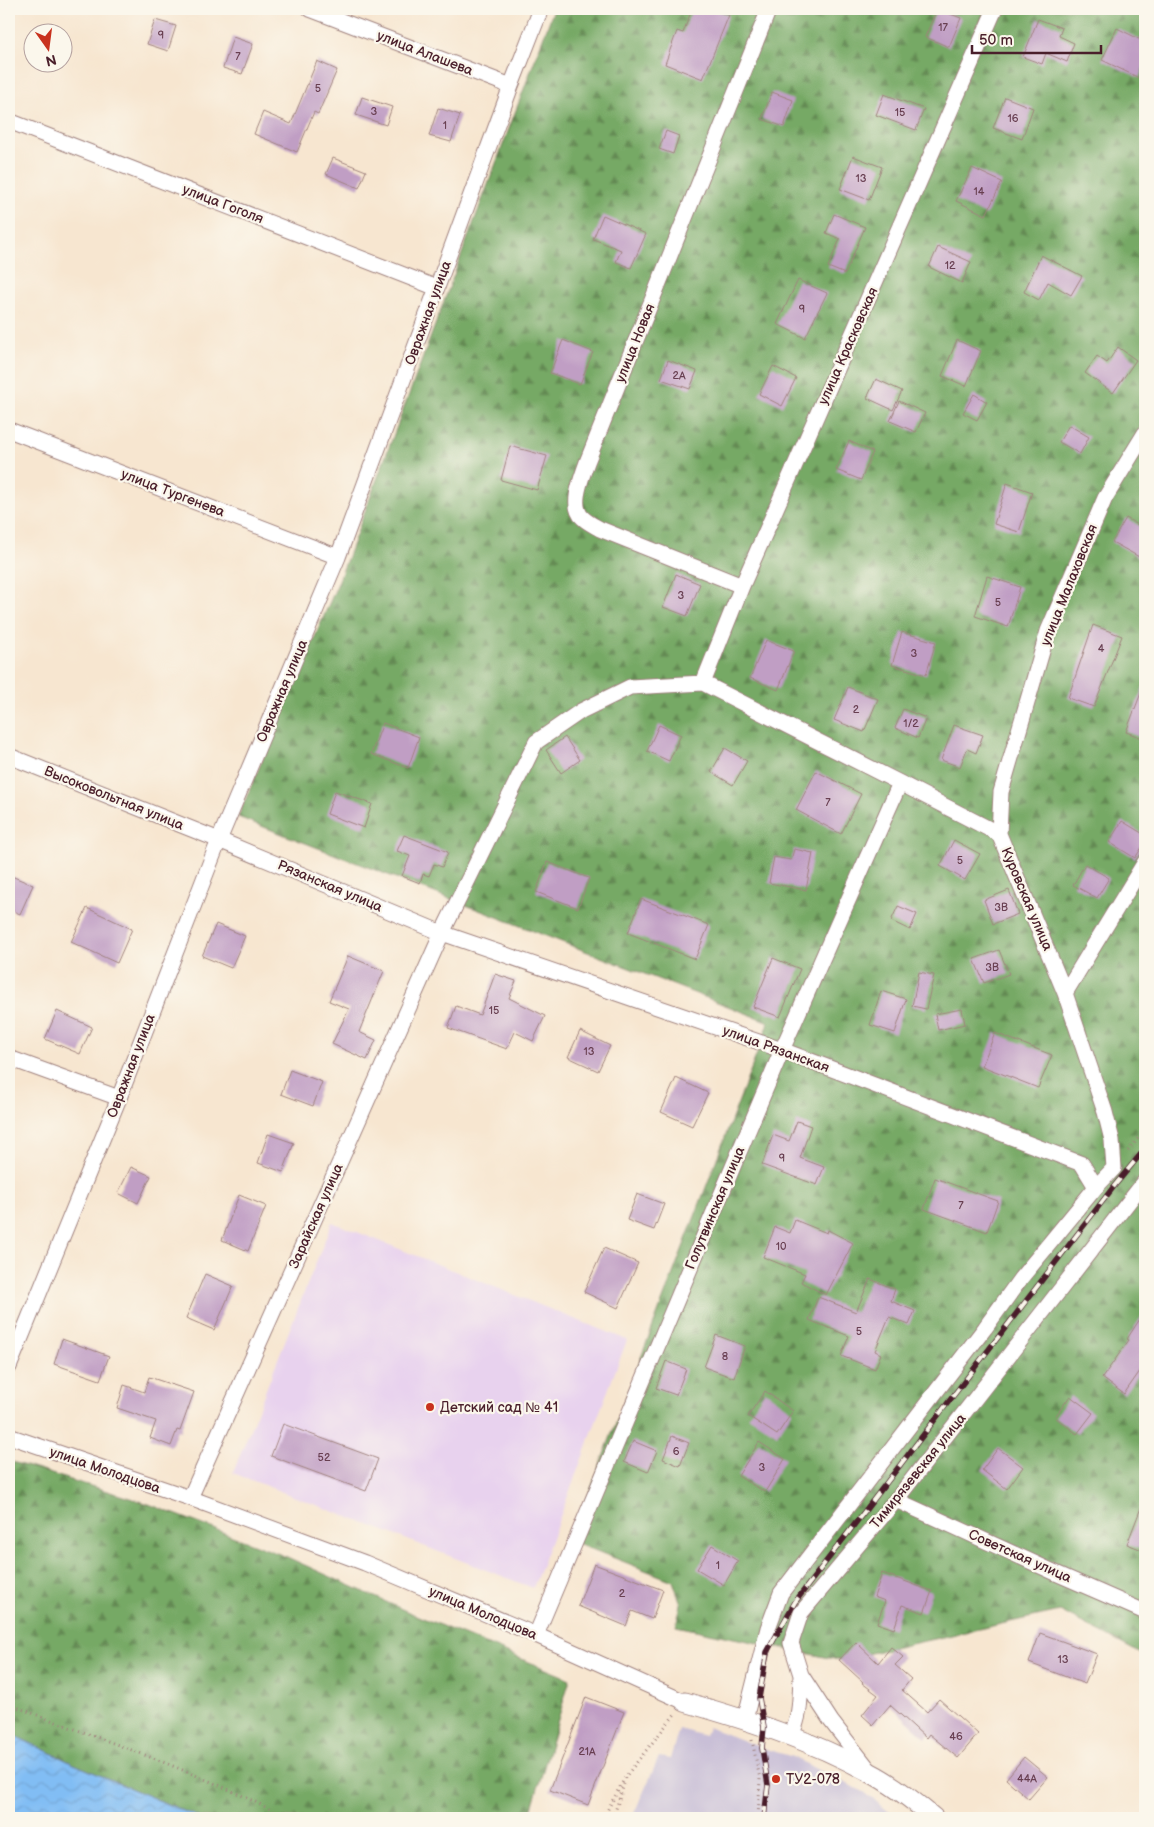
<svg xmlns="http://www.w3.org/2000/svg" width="1154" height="1827" viewBox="0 0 1154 1827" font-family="'Balsamiq Sans',sans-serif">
<defs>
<pattern id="forest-firs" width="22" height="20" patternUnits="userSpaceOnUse" patternTransform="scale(1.25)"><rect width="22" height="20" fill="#76a965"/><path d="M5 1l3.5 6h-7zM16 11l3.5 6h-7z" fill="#638953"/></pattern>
<pattern id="water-waves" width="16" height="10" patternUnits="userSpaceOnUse" patternTransform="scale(1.25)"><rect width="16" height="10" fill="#81bdf4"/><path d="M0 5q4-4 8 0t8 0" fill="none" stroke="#71a2d1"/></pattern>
</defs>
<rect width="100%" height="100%" fill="#fbf7ec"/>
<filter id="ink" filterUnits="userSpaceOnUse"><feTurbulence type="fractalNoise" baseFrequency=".02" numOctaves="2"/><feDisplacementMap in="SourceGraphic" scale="10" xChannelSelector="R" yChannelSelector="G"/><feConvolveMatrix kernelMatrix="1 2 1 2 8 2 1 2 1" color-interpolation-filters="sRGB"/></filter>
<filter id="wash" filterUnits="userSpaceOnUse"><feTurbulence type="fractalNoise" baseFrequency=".0096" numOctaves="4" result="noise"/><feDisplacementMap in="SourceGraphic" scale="20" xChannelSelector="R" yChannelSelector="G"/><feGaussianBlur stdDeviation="1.12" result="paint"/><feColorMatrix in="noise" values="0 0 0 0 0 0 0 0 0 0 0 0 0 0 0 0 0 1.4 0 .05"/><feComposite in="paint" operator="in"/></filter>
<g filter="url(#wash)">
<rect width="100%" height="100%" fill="#f7e6d0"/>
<!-- built -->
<path fill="#e8d2ee" d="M332 1222 627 1340 533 1588 233 1473Z"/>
<!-- industrial -->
<path fill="#c9bfd7" d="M708 1727 762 1748 790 1756 864 1792 897 1818H632L659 1757 670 1759 679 1729 705 1736Z"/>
<!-- forest -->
<path fill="url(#forest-firs)" stroke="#606448" d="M554 9H1145V1656L1060 1611 839 1660 676 1626 681 1604 673 1581 571 1541 769 1022 238 817 338 583Z
M9 1461 146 1503 287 1557 406 1611 570 1679 529 1818H200L74 1764 9 1733Z"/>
<!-- water -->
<path fill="url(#water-waves)" stroke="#666e90" d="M9 1733 74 1764 200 1818H9Z"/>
<g id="blocks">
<!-- building -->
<path fill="#c09ec4" d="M692 9H713L729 15 703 79 665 64 677 31 683 33Z
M937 9 961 18 949 47 925 37Z
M1038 19 1062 28 1059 36 1074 43 1067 62 1046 53 1042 64 1023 57Z
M155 20 176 26 168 51 147 44Z
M1117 28 1145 42V64L1139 78 1102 60Z
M233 37 253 44 242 74 223 68Z
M317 61 337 70 318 114 314 112 297 152 254 134 263 112 291 124Z
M772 92 793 100 784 127 762 119Z
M884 94 924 109 916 130 876 115Z
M362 97 392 107 386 125 356 115Z
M1005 97 1033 108 1022 139 993 128Z
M438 108 460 115 451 142 429 136Z
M666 131 679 136 673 154 659 149Z
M853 156 882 167 869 200 840 189Z
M333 158 366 171 359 188 326 174Z
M972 168 1002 182 986 215 956 201Z
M834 214 865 227 845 274 828 267 840 239 826 233Z
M603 215 646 234 631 268 616 262 621 250 593 239Z
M938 247 971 262 962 283 929 267Z
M1041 255 1082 276 1071 295 1048 282 1039 300 1024 292Z
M798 280 827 293 805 338 777 324Z
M563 340 593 352 580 384 550 373Z
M957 340 981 351 966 386 942 376Z
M1118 347 1136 360 1113 393 1085 373 1097 356 1107 363Z
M668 360 697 371 690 389 661 379Z
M773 366 796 378 782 406 759 394Z
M876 379 902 391 893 410 867 398Z
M974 394 987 402 977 420 963 413Z
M899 401 925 413 916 432 890 421Z
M1069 425 1089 437 1080 454 1059 442Z
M849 441 873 452 861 480 836 470Z
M510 446 547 456 537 490 501 480Z
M1007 483 1032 492 1019 532 994 524Z
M1126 518 1145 529V550L1141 558 1112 542Z
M676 574 700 584 687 616 663 607Z
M987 576 1020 587 1008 627 975 616Z
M1093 625 1122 636 1094 707 1068 698Z
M902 632 936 642 926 675 892 665Z
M766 640 794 651 778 690 750 678Z
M1144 685H1145V739L1126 732Z
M848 687 878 699 864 732 834 720Z
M903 709 926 718 918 738 895 728Z
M383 723 419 737 408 768 371 754Z
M659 725 681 735 669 761 647 751Z
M954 725 983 735 976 753 967 749 960 767 941 760Z
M565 737 580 760 561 773 546 750Z
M725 748 747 761 733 785 711 772Z
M816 771 861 794 841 834 796 810Z
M335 791 372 804 364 828 327 814Z
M1122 821 1145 835V843L1135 858 1109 842Z
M404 835 448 852 442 867 434 864 429 876 423 874 420 883 402 876 410 856 397 851Z
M954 840 980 854 965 880 940 866Z
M794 849 813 853 806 890 769 883 774 857 791 860Z
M547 862 589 878 578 908 536 892Z
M1085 864 1109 878 1097 898 1073 885Z
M9 875 33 885 20 914 9 909Z
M1009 890 1018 914 993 924 984 900Z
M641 899 709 925 695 959 628 933Z
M898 906 917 914 910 930 891 921Z
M87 908 132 929 117 963 71 942Z
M216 924 245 936 231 968 202 956Z
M999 950 1009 974 984 983 974 959Z
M348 956 384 971 359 1032 376 1040 367 1060 332 1044 349 1009 329 1001Z
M773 958 800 969 780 1017 753 1007Z
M919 972 934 975 926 1009 912 1006Z
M495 974 516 981 509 998 545 1016 533 1041 515 1032 507 1049 448 1028 456 1006 480 1015Z
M881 991 906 999 895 1033 870 1025Z
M962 1009 965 1024 938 1030 935 1014Z
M57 1011 92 1027 80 1054 45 1039Z
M580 1031 610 1046 598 1071 568 1057Z
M995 1033 1052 1055 1038 1088 982 1066Z
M290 1070 322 1082 313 1106 281 1094Z
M676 1078 708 1093 692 1126 661 1112Z
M797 1121 811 1126 800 1158 824 1167 817 1185 762 1165 773 1135 789 1141Z
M268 1134 294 1143 283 1172 258 1163Z
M131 1167 151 1176 138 1203 118 1193Z
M935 1178 998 1201 987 1232 924 1209Z
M637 1194 664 1204 654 1230 627 1220Z
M239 1195 266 1206 248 1251 222 1240Z
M795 1220 827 1233 828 1230 853 1243 826 1295 801 1282 805 1274 763 1257 775 1227 790 1233Z
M604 1248 638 1263 618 1308 584 1292Z
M205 1274 233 1286 214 1330 186 1318Z
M870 1279 895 1289 891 1301 915 1311 909 1325 889 1317 875 1351 881 1354 875 1369 841 1356 849 1336 809 1320 818 1297 856 1312Z
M1145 1311V1364L1124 1394 1102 1378 1129 1340 1127 1339Z
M716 1335 745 1346 734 1378 704 1367Z
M62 1339 109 1356 100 1380 54 1364Z
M666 1361 686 1369 676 1395 656 1388Z
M149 1377 194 1392 180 1431 177 1430 171 1446 150 1438 156 1421 117 1408 124 1385 144 1392Z
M765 1391 793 1411 777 1435 748 1416Z
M1070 1396 1093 1413 1077 1434 1055 1417Z
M283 1424 378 1459 366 1491 271 1456Z
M672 1436 689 1443 680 1466 663 1459Z
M633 1441 657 1451 648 1472 624 1462Z
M759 1442 785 1459 765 1492 738 1476Z
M998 1448 1023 1467 1007 1489 982 1470Z
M1144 1500H1145V1551L1127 1544Z
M712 1545 738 1561 724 1585 697 1569Z
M594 1564 663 1590 652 1619 632 1611 626 1626 578 1606Z
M882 1573 932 1591 924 1613 902 1605 894 1629 877 1623 885 1601 874 1597Z
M1040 1633 1097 1654 1085 1684 1029 1663Z
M856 1642 878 1663 891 1647 903 1657 895 1665 911 1679 902 1690 927 1712 939 1699 978 1734 958 1758 929 1734 926 1738 890 1705 873 1725 862 1715 878 1695 862 1683 863 1682 839 1660Z
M586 1697 624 1712 588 1805 550 1790Z
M1024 1757 1048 1777 1029 1799 1006 1779Z"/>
</g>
</g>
<g filter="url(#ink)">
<use href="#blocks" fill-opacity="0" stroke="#a0827e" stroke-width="1"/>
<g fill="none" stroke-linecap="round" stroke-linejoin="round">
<!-- minor casing -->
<g stroke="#a0827e" stroke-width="17">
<path id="minor" d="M310 9 511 86
M9 121 437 288
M9 430 338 557
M742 586 600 529C595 526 588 523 583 518 569 506 582 477 587 462L769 9
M703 683 742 586 995 9
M9 756 219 840 442 933 782 1050 1061 1156 1082 1164 1096 1187
M999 834 1001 792 1048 631 1105 498 1145 433
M1065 993 1145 862
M9 1058 119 1098
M9 1367 119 1098 219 840 338 557 511 86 541 9
M9 1436 190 1498 365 1563 536 1635 685 1702
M190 1498 442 933 536 742 581 711 630 687 703 683 900 783 999 834 1065 993 1105 1112 1112 1140 1114 1168 1096 1187 1021 1278 985 1328 781 1593 768 1628 745 1719
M896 1500 1058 1574 1145 1612
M536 1635 782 1050 900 783
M791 1735C801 1716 800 1696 801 1675
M870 1771 831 1721 801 1675 791 1643 801 1613 896 1500 1145 1181"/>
</g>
<!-- tertiary casing -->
<g stroke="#a0827e" stroke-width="21">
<path id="tertiary" d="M685 1702C748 1720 811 1740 869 1772 893 1784 914 1801 934 1818"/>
</g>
<!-- path -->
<path stroke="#a0827e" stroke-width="3" stroke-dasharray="1 4" stroke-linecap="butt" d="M1128 1151 1145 1130
M9 1704C67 1727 127 1747 185 1771 219 1785 253 1799 285 1818
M752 1740 760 1779 758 1818
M603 1818 626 1776 675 1714
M613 1818 624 1784"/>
<!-- minor -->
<use href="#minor" stroke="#fff" stroke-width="15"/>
<!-- tertiary -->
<use href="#tertiary" stroke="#fff" stroke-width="19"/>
<!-- rail casing -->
<g stroke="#4a1f2b" stroke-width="5.5">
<path id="rail" d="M764 1818 768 1785 762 1748 764 1727 759 1698 767 1652 795 1602 1115 1185 1145 1149"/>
</g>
<!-- rail -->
<use href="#rail" stroke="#fbf7ec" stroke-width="4" stroke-dasharray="11" stroke-linecap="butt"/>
</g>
</g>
<!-- markers -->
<g fill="#c8321e" stroke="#fbf7ec" stroke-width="2">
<circle cx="430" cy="1407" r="5"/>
<circle cx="776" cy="1779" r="5"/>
</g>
<g text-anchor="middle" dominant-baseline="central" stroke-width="4.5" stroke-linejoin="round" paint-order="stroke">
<!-- number labels -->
<g font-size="11" fill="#683f51">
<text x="943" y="27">17</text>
<text x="161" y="35">9</text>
<text x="238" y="56">7</text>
<text x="318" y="88">5</text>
<text x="374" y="111">3</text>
<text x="900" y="112">15</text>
<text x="1013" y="118">16</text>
<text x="445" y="125">1</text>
<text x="861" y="178">13</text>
<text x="979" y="191">14</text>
<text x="950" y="265">12</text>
<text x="802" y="309">9</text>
<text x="679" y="375">2А</text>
<text x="681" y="595">3</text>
<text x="998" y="602">5</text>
<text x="1101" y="648">4</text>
<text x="914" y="653">3</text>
<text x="856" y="709">2</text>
<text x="911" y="723">1/2</text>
<text x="828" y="802">7</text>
<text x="960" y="860">5</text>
<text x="1001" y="907">3В</text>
<text x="992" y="967">3В</text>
<text x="494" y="1010">15</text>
<text x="589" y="1051">13</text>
<text x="782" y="1158">9</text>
<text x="961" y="1205">7</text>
<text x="781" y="1246">10</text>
<text x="859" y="1331">5</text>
<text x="725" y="1356">8</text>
<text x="676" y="1451">6</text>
<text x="324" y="1457">52</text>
<text x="762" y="1467">3</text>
<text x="718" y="1565">1</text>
<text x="622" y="1593">2</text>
<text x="1063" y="1659">13</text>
<text x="956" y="1736">46</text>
<text x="587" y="1751">21А</text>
<text x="1027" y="1778">44А</text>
</g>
<!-- street labels -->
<g font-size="14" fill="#4a1f2b" stroke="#fbf7ec">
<text transform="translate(425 53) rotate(21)">улица Алашева</text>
<text transform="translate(223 204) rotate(21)">улица Гоголя</text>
<text transform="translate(428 313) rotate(-70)">Овражная улица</text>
<text transform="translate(635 343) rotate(-68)">улица Новая</text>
<text transform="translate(848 346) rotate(-66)">улица Красковская</text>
<text transform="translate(173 493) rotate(21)">улица Тургенева</text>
<text transform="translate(1069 585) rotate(-68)">улица Малаховская</text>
<text transform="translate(282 691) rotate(-67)">Овражная улица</text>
<text transform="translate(114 798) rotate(22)">Высоковольтная улица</text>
<text transform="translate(330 886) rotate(23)">Рязанская улица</text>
<text transform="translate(1027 899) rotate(67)">Куровская улица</text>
<text transform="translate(776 1049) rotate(20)">улица Рязанская</text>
<text transform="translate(131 1066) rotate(-69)">Овражная улица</text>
<text transform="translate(715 1208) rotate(-67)">Голутвинская улица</text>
<text transform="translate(316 1216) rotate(-66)">Зарайская улица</text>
<text transform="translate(105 1470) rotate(19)">улица Молодцова</text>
<text transform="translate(918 1471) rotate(-51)">Тимирязевская улица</text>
<text transform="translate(1020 1556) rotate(24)">Советская улица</text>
<text transform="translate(483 1613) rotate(23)">улица Молодцова</text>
</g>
<!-- poi labels -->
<g font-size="14" fill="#4a1f2b" stroke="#fbf7ec" text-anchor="start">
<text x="440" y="1407">Детский сад № 41</text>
<text x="786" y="1779">ТУ2-078</text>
</g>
</g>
<!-- margin -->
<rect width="1154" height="1827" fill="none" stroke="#fbf7ec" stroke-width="30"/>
<!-- north arrow -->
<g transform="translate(48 48) rotate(166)"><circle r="24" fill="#fbf7ec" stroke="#b4a19f"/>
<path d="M0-4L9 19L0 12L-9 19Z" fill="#c8321e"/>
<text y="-8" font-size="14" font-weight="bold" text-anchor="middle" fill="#4a1f2b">N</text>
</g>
<!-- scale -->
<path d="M972 45v8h129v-8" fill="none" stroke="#4a1f2b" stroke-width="2.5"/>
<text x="979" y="45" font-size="15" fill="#4a1f2b" stroke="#fbf7ec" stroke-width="4" paint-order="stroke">50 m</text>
</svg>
